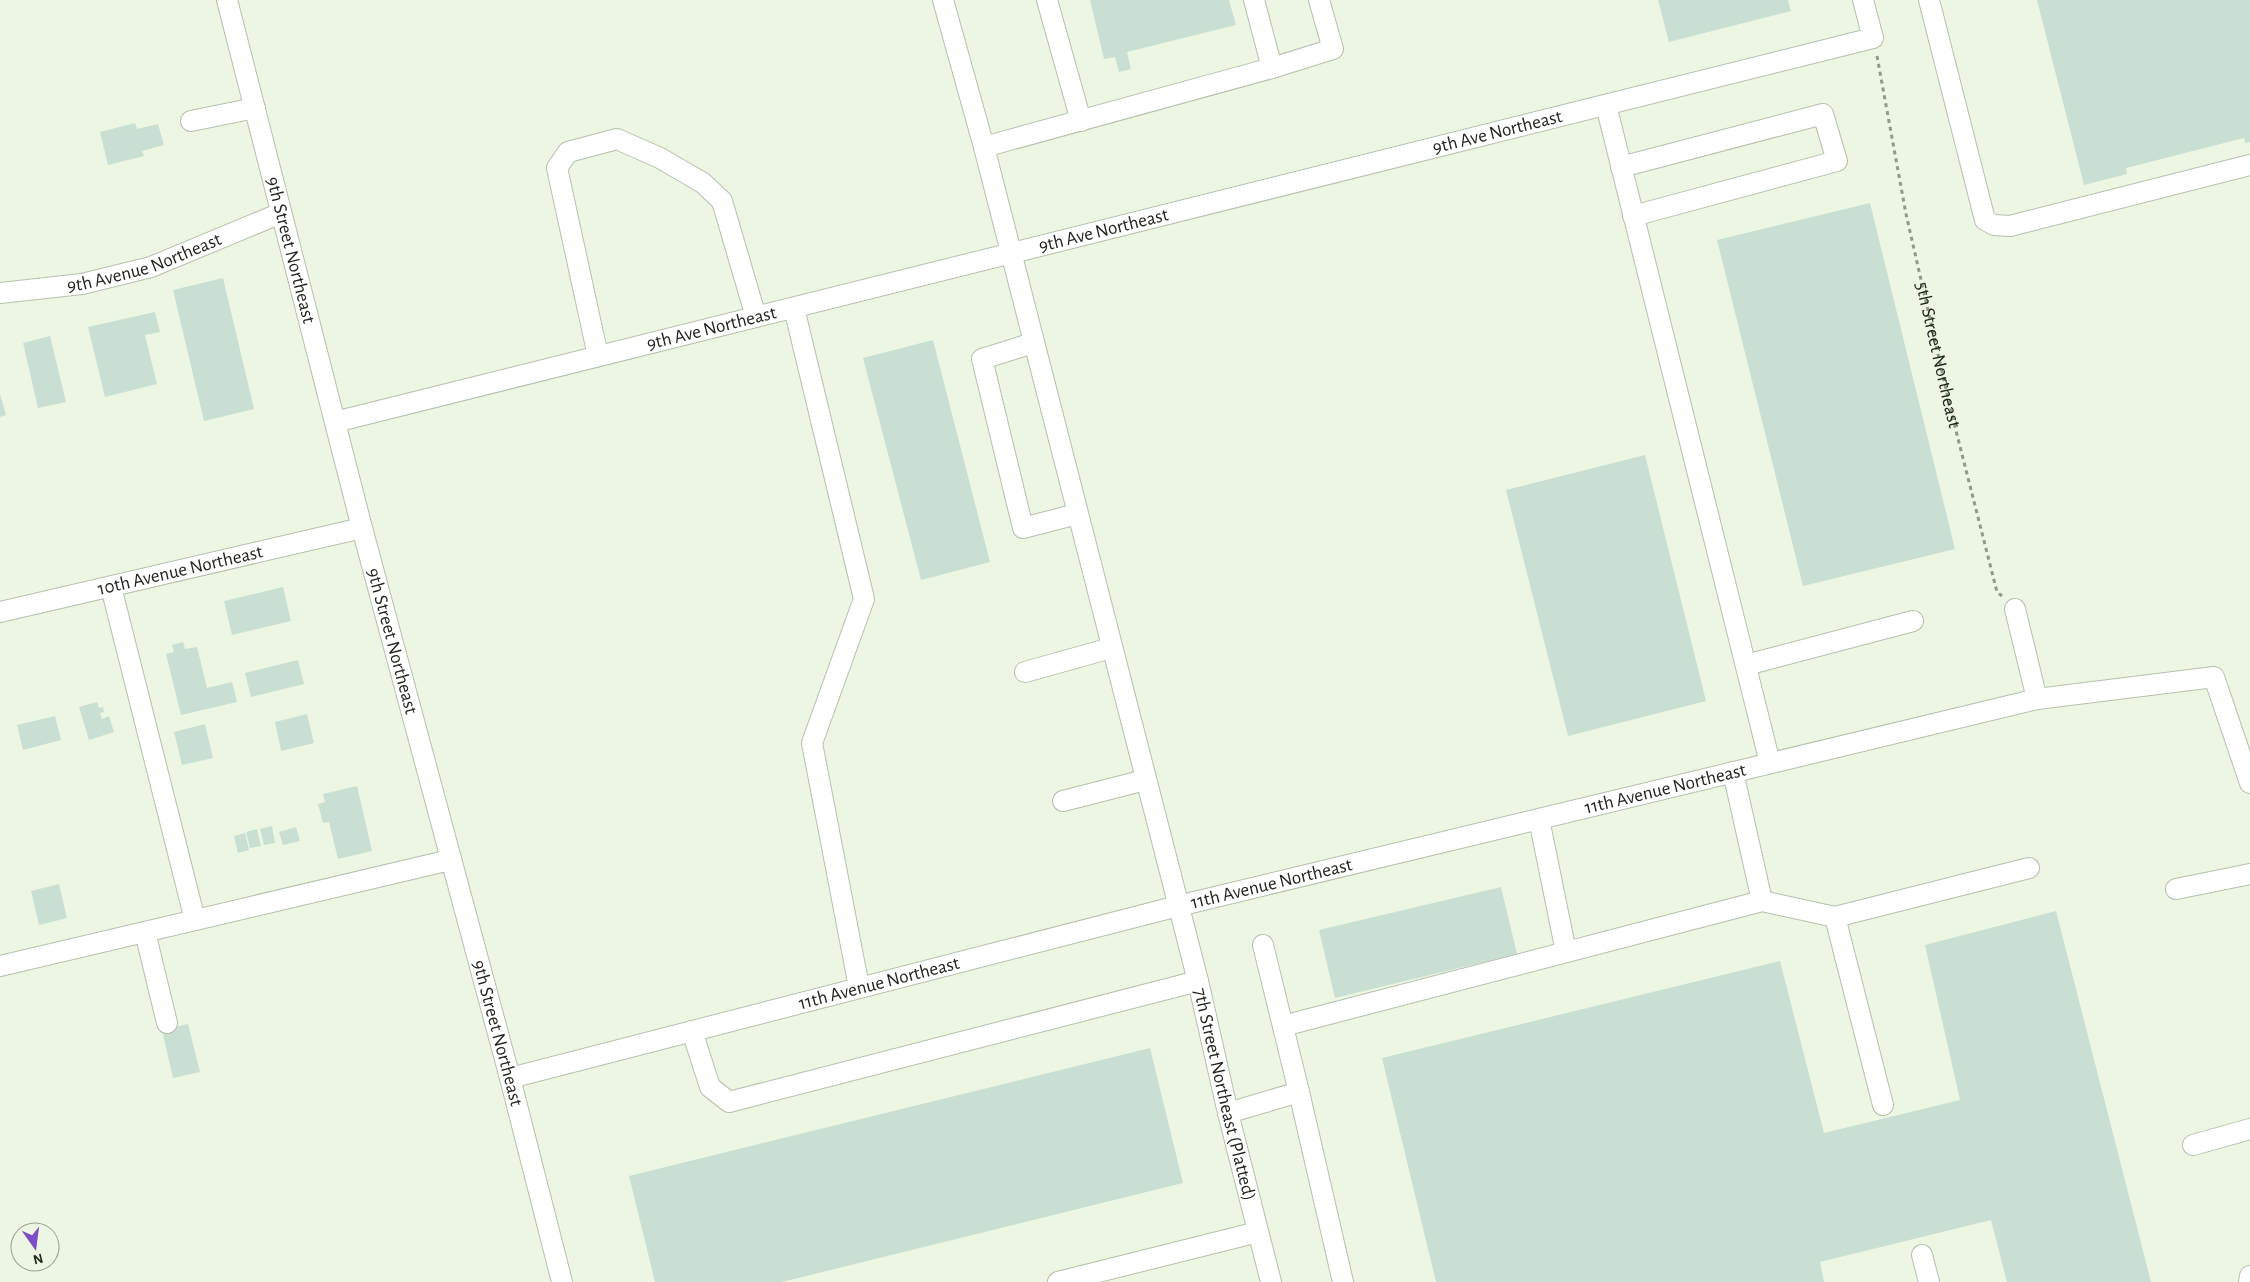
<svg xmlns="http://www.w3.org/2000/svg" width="2250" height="1282" viewBox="0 0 2250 1282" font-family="'Alegreya Sans',sans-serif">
<rect width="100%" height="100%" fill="#ecf6e2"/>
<!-- building -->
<path fill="#c9dfd4" d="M1090 0H1229L1236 25 1127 52 1131 69 1119 72 1115 57 1104 59Z
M1658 0H1788L1791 11 1669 42Z
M2037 0H2250V142L2245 143 2244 138 2126 168 2127 174 2084 185Z
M135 123 137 129 158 124 164 145 142 151 144 156 108 165 100 132Z
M1870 203 1955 549 1803 586 1717 240Z
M223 278 254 409 204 421 173 290Z
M155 312 160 332 145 335 157 384 105 397 88 327Z
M50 336 66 402 38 408 23 343Z
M933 340 990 562 921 580 863 358Z
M0 394 6 415 0 417Z
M1645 455 1706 701 1568 736 1506 490Z
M283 587 291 621 232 635 224 601Z
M183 642 185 649 197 647 207 688 232 682 237 702 181 715 166 654 174 652 172 645Z
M298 660 304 684 251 697 245 673Z
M97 702 99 708 103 707 104 712 100 713 102 719 109 716 114 732 89 740 79 707Z
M307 714 314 743 281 751 275 722Z
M55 716 61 740 23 750 17 725Z
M205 724 213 758 182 765 174 732Z
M357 786 372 851 338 859 329 822 323 823 318 804 325 802 323 794Z
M272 826 275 843 264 845 260 829Z
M296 827 300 841 283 845 279 832Z
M257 829 261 846 250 848 246 832Z
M245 833 249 850 238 853 234 836Z
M59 884 67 918 39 925 31 891Z
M1501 887 1517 954 1335 998 1319 930Z
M2056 911 2151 1282H2007L1991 1220 1820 1262 1824 1282H1436L1382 1058 1780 961 1824 1133 1960 1100 1925 945Z
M188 1024 200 1072 173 1078 162 1030Z
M1150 1048 1183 1183 782 1282H655L629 1176Z"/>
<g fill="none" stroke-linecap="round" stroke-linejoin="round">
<!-- minor casing -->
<g stroke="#b6c0ad" stroke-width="22">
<g id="minor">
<path id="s2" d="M227 0 362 528 510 1078 562 1282"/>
<path id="s3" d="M943 0 984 147 1198 981 1228 1113 1271 1282"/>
<path d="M1047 0 1081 121"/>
<path d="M1254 0 1272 68"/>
<path d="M1929 0 1985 220 1994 225 2010 226 2250 165"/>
<path d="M1606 105 1770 763"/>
<path d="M191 121 255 108"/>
<path d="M984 147 1272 68 1333 49 1319 0"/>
<path d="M1621 167 1823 114 1837 161 1633 216"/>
<path id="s4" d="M0 293 82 284 151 267 281 213"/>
<path d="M794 308 864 599 812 743 859 987"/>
<path d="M1033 343 982 359 1023 528 1077 514"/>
<path d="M598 356 557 168 568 152 617 139 660 158 703 183 722 201 756 317"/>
<path id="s5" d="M335 422 1873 38 1863 0"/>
<path d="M111 587 195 920"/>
<path d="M2015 609 2037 699"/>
<path id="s6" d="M0 612 362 528"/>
<path d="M1746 665 1913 621"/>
<path d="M1025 672 1111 648"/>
<path d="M1733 772 1762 901"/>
<path d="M1063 801 1145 780"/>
<path d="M1539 819 1566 952"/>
<path d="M2176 889 2250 874"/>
<path d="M145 932 167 1023"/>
<path d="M1263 945 1299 1092"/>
<path d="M0 966 450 860"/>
<path d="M1283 1026 1762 901 1835 917"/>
<path d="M692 1031 710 1087 729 1102 1198 981"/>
<path id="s7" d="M510 1078 1178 906 2037 699 2214 677 2250 783"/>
<path d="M1883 1105 1835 917 2029 868"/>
<path d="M1228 1113 1299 1092 1343 1282"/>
<path d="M2193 1145 2250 1129"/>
<path d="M1922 1255 1929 1282"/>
<path d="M1058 1282 1258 1232"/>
<path d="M2249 1282 2250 1276"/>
</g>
</g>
<!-- path -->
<path stroke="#91998a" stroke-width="3" stroke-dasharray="4 4" stroke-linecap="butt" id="s1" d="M1877 56 1906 214 1951 411 1997 592 2002 596"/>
<!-- minor -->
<use href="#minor" stroke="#fff" stroke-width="20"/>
</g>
<g text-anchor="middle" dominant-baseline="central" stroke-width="5" stroke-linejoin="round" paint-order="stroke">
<!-- street labels -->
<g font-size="19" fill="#20241d" stroke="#ecf6e2">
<text stroke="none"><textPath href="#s5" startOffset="1198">9th Ave Northeast</textPath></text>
<text stroke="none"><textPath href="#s5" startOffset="792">9th Ave Northeast</textPath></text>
<text stroke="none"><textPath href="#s2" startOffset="258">9th Street Northeast</textPath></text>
<text stroke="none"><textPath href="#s4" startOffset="148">9th Avenue Northeast</textPath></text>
<text stroke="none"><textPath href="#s5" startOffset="388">9th Ave Northeast</textPath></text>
<text stroke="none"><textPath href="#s1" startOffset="305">5th Street Northeast</textPath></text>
<text stroke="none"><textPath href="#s6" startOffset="185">10th Avenue Northeast</textPath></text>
<text stroke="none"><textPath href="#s2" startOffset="662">9th Street Northeast</textPath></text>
<text stroke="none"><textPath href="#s7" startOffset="1191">11th Avenue Northeast</textPath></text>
<text stroke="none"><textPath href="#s7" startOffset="786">11th Avenue Northeast</textPath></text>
<text stroke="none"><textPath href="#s7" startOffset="381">11th Avenue Northeast</textPath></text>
<text stroke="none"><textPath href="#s2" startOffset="1068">9th Street Northeast</textPath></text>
<text stroke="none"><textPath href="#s3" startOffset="1130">7th Street Northeast (Platted)</textPath></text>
</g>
</g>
<!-- north arrow -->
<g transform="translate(35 1247) rotate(166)"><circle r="24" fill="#ecf6e2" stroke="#9aa293"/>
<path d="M0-4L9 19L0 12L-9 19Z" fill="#7d4ec6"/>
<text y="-8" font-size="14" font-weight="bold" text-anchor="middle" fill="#20241d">N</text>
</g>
</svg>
